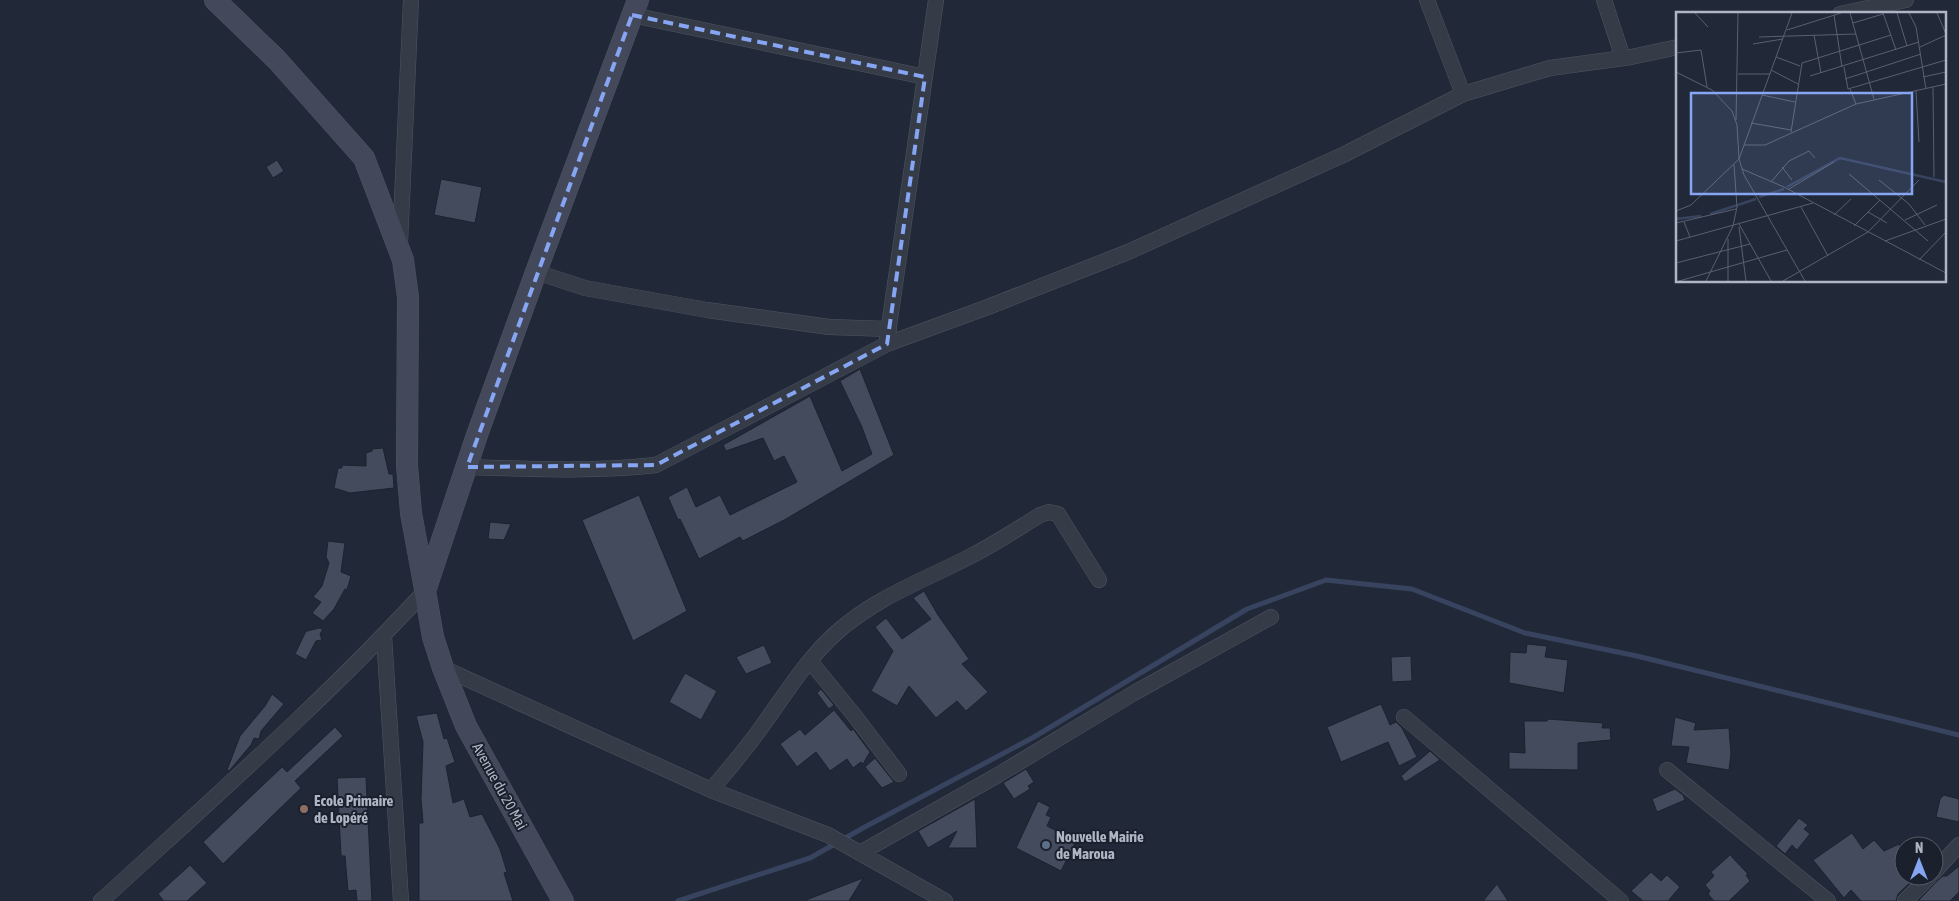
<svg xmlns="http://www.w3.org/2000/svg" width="1959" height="901" viewBox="0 0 1959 901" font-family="'Asap Condensed',sans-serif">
<rect width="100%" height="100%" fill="#212837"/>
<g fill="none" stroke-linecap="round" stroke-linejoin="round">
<!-- stream -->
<path stroke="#38445f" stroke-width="5" d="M678 901 810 858 863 828 1034 737 1247 609 1326 580 1412 589 1525 633 1637 656 1959 735"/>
</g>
<!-- building -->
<path fill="#434b5c" stroke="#1c222e" d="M277 160 284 171 273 178 266 167Z
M441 179 482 187 475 223 434 215Z
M860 369 894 455 786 519 743 541 740 537 699 559 680 519 678 520 668 497 687 487 696 507 720 495 730 515 797 482 784 456 774 461 763 438 726 451 723 445 810 396 842 471 872 454 861 425 840 381Z
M383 448 389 474H393L394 488 350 493 334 488 338 468H342V465L366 466V453L372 451V449Z
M639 495 687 611 633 641 582 520Z
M490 522 511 524 504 540 488 539Z
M328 541 345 543 341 572 351 576 347 590 345 589 334 609 323 621 312 613 321 602 313 597 322 586 329 563 326 557Z
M924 591 938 615 969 659 962 664 988 692 966 711 957 701 936 718 909 686 897 706 871 691 893 651 875 627 886 618 902 639 931 619 913 598Z
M319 628 323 629 320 634 322 640 316 641 306 660 295 654 305 633 307 631Z
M1527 644 1547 646 1545 657 1568 660 1564 693 1509 683 1510 652 1526 653Z
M764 645 772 663 746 674 736 657Z
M1411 656 1412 681 1392 682 1391 657Z
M685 673 717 691 701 720 669 702Z
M821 689 834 705 829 709 817 693Z
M272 694 284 704 261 731 259 739 254 738 251 745 229 771 227 770 240 736 265 706Z
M1381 704 1390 725 1396 722 1402 728 1417 757 1399 766 1388 742 1341 762 1327 727Z
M834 710 851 731 853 729 870 752 863 764 861 762 853 768 847 759 830 771 816 752 797 767 780 744 800 729 805 735Z
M437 713 444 739 447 738 455 762 446 766 453 803 464 799 470 817 482 814 500 849 507 872 504 873 513 901H419V823H423L421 799 423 742 416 716Z
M1675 717 1696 723 1694 730 1729 728 1731 754 1729 770 1686 763 1689 747 1671 746Z
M1548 719 1603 723 1602 728H1610L1611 740 1578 743V770L1509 769V752L1525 753 1524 721H1547Z
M335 727 343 736 295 781 301 788 223 864 203 842 282 767 287 772Z
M1430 751 1440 760 1405 782 1401 776Z
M875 758 894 782 882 788 865 767Z
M1026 769 1034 782 1028 786 1030 789 1014 799 1003 783Z
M366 777 372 901H357L356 890 348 891 345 856H341L337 778Z
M1675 789 1683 795 1685 800 1657 812 1652 799Z
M1944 795 1959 799V822L1936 817 1940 799Z
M975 799 977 848H948L957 831 928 848 918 831Z
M1038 801 1050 807 1046 815 1051 817 1047 826 1076 841 1061 871 1016 848Z
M1799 818 1808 825 1804 829 1810 834 1797 850 1792 845 1785 854 1776 846Z
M1852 833 1863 849 1874 840 1884 851 1899 844 1904 855V876H1917L1898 894 1896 901H1861L1851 890 1844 898 1813 860Z
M1730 855 1748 874 1746 875 1750 881 1729 901H1714L1708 894 1710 891 1705 885 1714 876 1711 872Z
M190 865 207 883 187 901H164L158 894Z
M1959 866V892L1950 901H1918L1938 880 1943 876H1947Z
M1651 872 1661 881 1667 875 1680 887 1668 901H1643L1631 891Z
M863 878 849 901H806V900Z
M1497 884 1508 901H1483Z"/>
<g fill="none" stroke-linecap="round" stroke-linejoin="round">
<!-- street casing -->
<g stroke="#4f5562" stroke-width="16">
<path id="street" d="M1427 0 1463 94
M1604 0 1623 58
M1840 14 1906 0
M632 15 925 77
M400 243 411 0
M536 272 585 288 707 310 829 327 889 329
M887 340 936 0
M467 467C529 469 594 472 656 465L887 344 988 307 1128 252 1343 155 1463 94 1550 68 1631 57 1678 47
M384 636 401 901
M810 661 854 715 899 774
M443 668 711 790 828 835 945 901
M1404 717 1621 901
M1667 770 1828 901
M711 790C729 769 747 748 763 725 786 693 807 659 836 633 876 597 925 580 971 556 995 544 1017 529 1040 515L1049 512 1058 514 1099 580
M860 853 998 775 1134 693 1271 617
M1934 872 1959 845
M101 901C211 800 324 701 425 591
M1905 901 1930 876"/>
</g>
<!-- secondary casing -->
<g stroke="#4f5562" stroke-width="22">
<path id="secondary" d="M215 0 277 60 364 158 403 260 408 297 407 465 411 513 425 589
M563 901 466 726 443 668 433 637 425 591 477 435 536 272 638 0"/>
</g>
<!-- street -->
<use href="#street" stroke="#353b47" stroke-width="15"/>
<!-- secondary -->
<use href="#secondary" stroke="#43495a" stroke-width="21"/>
</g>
<!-- marked area -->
<path fill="none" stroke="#86a5f2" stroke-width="4" stroke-dasharray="10 6" stroke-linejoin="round" d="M632 15 925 77 887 344 656 465 467 467Z"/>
<!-- markers -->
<circle fill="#8d6e63" stroke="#1a202c" stroke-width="2" cx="304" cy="809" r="5"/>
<circle fill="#5c6f8a" stroke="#1a202c" stroke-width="2" cx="1046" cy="845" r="5"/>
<g text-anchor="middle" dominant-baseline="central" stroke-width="4" stroke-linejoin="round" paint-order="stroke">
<!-- street labels -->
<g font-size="15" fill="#afb5c4" stroke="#1a202c">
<text transform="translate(500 786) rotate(61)">Avenue du 20 Mai</text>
</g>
<!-- poi labels -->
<g font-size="15" font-weight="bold" fill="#afb5c4" stroke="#1a202c" text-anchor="start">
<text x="314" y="800">Ecole Primaire<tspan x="314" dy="17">de Lopéré</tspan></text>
<text x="1056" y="836">Nouvelle Mairie<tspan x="1056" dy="17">de Maroua</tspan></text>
</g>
</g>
<!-- overview -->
<g transform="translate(1676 12)">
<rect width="270" height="270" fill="#212837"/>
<path fill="none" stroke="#38445f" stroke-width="2.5" d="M111 175 164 146 270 170M83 185 108 177M34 202 80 187M0 207 25 204"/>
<path fill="none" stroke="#5a606f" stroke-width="1" d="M19 1 32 15M116 1 63 147 68 163 129 269M174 1 198 87M207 1 220 38M221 1 231 34M233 1 240 15 250 77M261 1 270 22M158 3 166 55M177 11 207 2M111 18 165 1M138 23 145 61M83 25 180 22M77 32 107 27M244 35 270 23M0 41 25 38 31 75M100 45 124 54M168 55 172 77 270 48M95 58 122 72M0 60 36 78 56 99 61 113 63 147 15 193 0 199M62 62H94M134 64 243 30M247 65 270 60M169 67 245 42M257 75 258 165M174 77 180 92M240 79 243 130M86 83 119 90M60 108 62 1M75 111 115 118M115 120 126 51 215 23M68 133H89L180 92 270 72M106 155 116 168M66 157 108 175 270 261M173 162 252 229M203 168 233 192 249 213M95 170 113 149 133 139 139 146M113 177 158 150M125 195 152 244M192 200 211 211M158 203 175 187M229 208 261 193M8 210 14 225M0 211 60 197M63 212 95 269M178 214 204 188M63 215 70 269M0 229 137 191M209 229 270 207M243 248 270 220M0 251 74 232M3 269 111 238M30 269 57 214 61 195 58 153M52 269V227M107 269 192 220 243 168"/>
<path fill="#86a5f2" fill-opacity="0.15" stroke="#86a5f2" stroke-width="2.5" d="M15 81H236V182H15Z"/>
<rect width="270" height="270" fill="none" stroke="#afb5c4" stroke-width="2.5"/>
</g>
<!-- north arrow -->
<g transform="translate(1919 861)"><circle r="24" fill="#1a202c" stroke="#565c69"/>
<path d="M0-4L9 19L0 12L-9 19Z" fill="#86a5f2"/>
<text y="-8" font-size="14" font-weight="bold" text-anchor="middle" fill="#afb5c4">N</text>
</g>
</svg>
